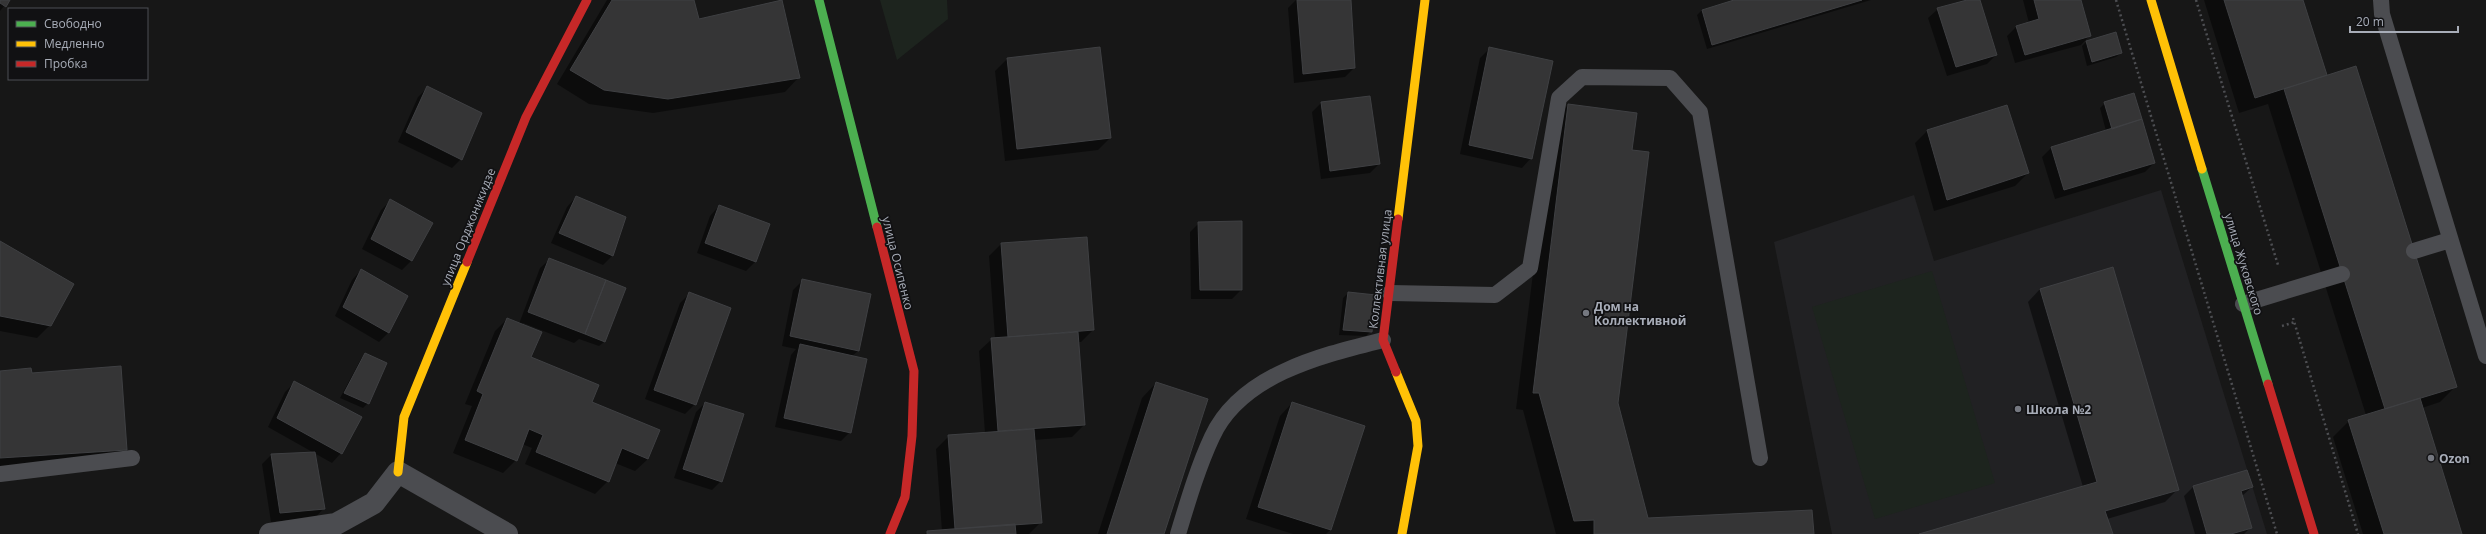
<svg xmlns="http://www.w3.org/2000/svg" width="2486" height="534" viewBox="0 0 2486 534" font-family="'Open Sans',sans-serif">
<rect width="100%" height="100%" fill="#171717"/>
<!-- built -->
<path fill="#212123" d="M2161 190 2267 534H1832L1774 242 1914 195 1934 261Z"/>
<!-- green -->
<path fill="#1d241e" d="M880 0H947L948 19 897 60Z
M1932 271 1995 483 1875 519 1812 307Z"/>
<!-- shadow -->
<path fill="#0007" d="M0 0H9L0 11Z
M607 0H693L698 21 799 77 785 92 653 113 589 104 557 84Z
M1296 0H1350L1354 68 1345 77 1294 83 1288 8Z
M1737 0H1871L1707 49 1697 15 1702 10Z
M1971 0H1979L1996 55 1987 64 1947 76 1928 18 1938 9Z
M2023 0H2080L2090 35 2081 45 2015 63 2007 36 2017 26 2029 23Z
M2204 0H2302L2326 77 2456 386 2440 402 2422 408 2462 534H2363L2333 437 2349 421 2366 415 2268 104 2239 113Z
M2086 42 2121 53 2116 57 2087 66 2082 46Z
M1490 48 1531 158 1522 168 1460 154 1480 58Z
M1007 59 1110 138 1098 150 1005 161 995 71Z
M427 88 461 159 452 168 398 142 418 97Z
M1321 103 1379 164 1370 173 1321 179 1312 112Z
M2105 103 2154 163 2145 172 2055 199 2042 157 2051 148 2106 131 2100 108Z
M1568 105 1631 151 1617 403 1647 519 1813 534H1556L1523 410 1516 409 1552 122Z
M2006 106 2028 173 2015 186 1934 211 1915 143 1927 131Z
M576 197 625 218 612 256 603 265 551 243 567 207Z
M390 201 432 223 411 261 402 270 362 249 381 210Z
M719 206 756 261 746 271 697 253 710 216Z
M1199 223 1241 290 1232 299H1191L1190 232Z
M0 242 50 325 37 338 0 331Z
M1001 244 1093 330 1081 342H1078L1084 425 1072 437 1034 440 1041 522 1029 534H925L928 532 942 531 936 449 949 436 985 433 979 351 992 339 995 338 989 256Z
M550 259 624 288 604 342 599 346 579 339 574 343 523 323 522 325 530 357 590 403 648 459 635 471 615 463 608 481 595 494 525 464 532 448 522 444 516 460 503 473 453 453 472 406 465 404 495 331 507 319 519 324 540 268Z
M361 270 407 296 388 333 379 342 335 316 352 280Z
M803 280 858 351 852 356 850 432 841 441 775 427 791 355 796 349 782 346 793 290Z
M2040 289 2178 489 2165 502 2107 519 2112 534H1922L2083 487 2028 302Z
M1348 293 1371 331 1366 336 1339 335 1343 298Z
M689 294 695 404 685 414 645 399 680 303Z
M365 354 368 403 363 408 340 398 361 359Z
M0 372 31 374 126 449 110 466 0 473Z
M294 383 360 418 341 453 332 463 268 427 285 392Z
M1156 383 1163 534H1098L1142 398Z
M705 403 721 481 712 490 674 478 696 412Z
M1292 403 1330 530 1326 534H1293L1246 519 1280 416Z
M271 455 324 508 315 518 271 522 262 464Z
M2193 487H2252L2242 496 2251 527 2244 534H2195L2184 496Z"/>
<!-- building -->
<path fill="#353536" stroke="#3f4043" d="M0 0H10L6 7 0 3Z
M612 0H694L699 19 782 0 800 78 668 99 604 90 570 70Z
M1297 0H1351L1355 68 1303 74Z
M1734 0H1862L1712 45 1702 10Z
M1967 0H1980L1997 55 1956 67 1937 8Z
M2034 0H2081L2091 36 2025 55 2016 26 2039 19Z
M2224 0H2303L2327 75 2255 98Z
M2116 32 2122 53 2092 62 2086 41Z
M1100 47 1111 138 1017 149 1007 58Z
M1489 47 1553 61 1532 159 1469 145Z
M2356 66 2457 387 2385 409 2284 89Z
M427 86 482 113 462 160 406 132Z
M2134 93 2142 119 2112 129 2104 102Z
M1370 96 1380 164 1330 171 1321 102Z
M1568 104 1637 113 1632 150 1649 152 1618 403 1648 518 1812 510 1814 534H1594V520L1574 521 1539 393H1533Z
M2007 105 2029 173 1947 200 1927 130Z
M2142 119 2155 163 2064 190 2051 147Z
M576 196 626 217 613 256 559 233Z
M390 199 433 223 412 261 371 239Z
M719 205 770 224 756 262 705 243Z
M1242 221V290H1200L1198 222Z
M1087 237 1094 330 1008 337 1001 243Z
M0 241 74 284 51 326 0 316Z
M549 258 606 280 585 334 528 312Z
M2113 267 2179 490 2105 511 2113 534H1919L2097 482 2040 289Z
M361 269 408 296 389 333 343 307Z
M802 279 871 294 859 351 790 336Z
M606 280 626 288 605 342 585 334Z
M689 292 731 308 696 405 654 390Z
M1348 292 1376 295 1372 332 1343 330Z
M507 318 542 332 531 357 599 385 592 402 660 430 648 459 622 448 609 482 536 452 543 435 529 429 517 461 465 440 483 394 477 391Z
M1078 332 1085 425 998 431 991 338Z
M800 344 867 359 851 433 784 418Z
M365 353 387 363 369 404 344 393Z
M121 366 127 450 0 458V371L31 368 32 373Z
M294 381 362 417 342 454 277 418Z
M1156 382 1208 399 1164 534H1107Z
M2420 398 2462 534H2384L2348 420Z
M705 402 744 414 722 482 683 469Z
M1292 402 1365 426 1331 530 1258 507Z
M1034 429 1042 523 955 529 948 435Z
M315 452 325 509 280 513 271 454Z
M2247 470 2253 487 2241 491 2252 528 2231 534H2207L2193 486Z
M1015 524 1016 534H927V531Z"/>
<g fill="none" stroke-linecap="round" stroke-linejoin="round">
<!-- path -->
<path stroke="#4d4e52" stroke-width="2.5" stroke-dasharray="2 3" stroke-linecap="butt" d="M2116 0 2277 534
M2196 0 2278 265
M2293 318 2358 534
M2282 326 2295 322"/>
<!-- lane -->
<path stroke="#4b4c50" stroke-width="16" d="M2381 0 2382 14 2486 356
M2414 251 2450 240
M1390 293 1495 295 1530 268 1559 98 1582 77 1670 78 1700 112 1760 458
M2243 304 2342 274
M0 474 132 458
M1178 534C1188 501 1198 467 1212 437 1241 374 1323 355 1383 340"/>
<!-- street -->
<path stroke="#4b4c50" stroke-width="22" d="M270 534 336 524 374 503 398 472 507 534"/>
<!-- fast -->
<path stroke="#4caf50" stroke-width="9" d="M819 0 877 227
M2202 169 2268 384"/>
<!-- slow -->
<path stroke="#ffc107" stroke-width="9" d="M2151 0 2202 169
M1398 219 1425 0
M1396 372 1416 421 1418 446 1402 534
M398 472 404 417 467 262"/>
<!-- jam -->
<path stroke="#c62828" stroke-width="9" d="M877 227 914 371 912 436 905 497 890 534
M467 262 526 117 587 0
M1396 372 1383 340 1398 219
M2268 384 2314 534"/>
</g>
<!-- markers -->
<g fill="#757880" stroke="#111113" stroke-width="1.5">
<circle cx="1586" cy="313" r="4"/>
<circle cx="2018" cy="409" r="4"/>
<circle cx="2431" cy="458" r="4"/>
</g>
<g text-anchor="middle" dominant-baseline="central" stroke-width="3.5" stroke-linejoin="round" paint-order="stroke">
<!-- street labels -->
<g font-size="12" fill="#a8adb8" stroke="#111113">
<text transform="translate(468 227) rotate(-68)">улица Орджоникидзе</text>
<text transform="translate(898 263) rotate(76)">улица Осипенко</text>
<text transform="translate(2244 264) rotate(73)">улица Жуковского</text>
<text transform="translate(1380 269) rotate(-83)">Коллективная улица</text>
</g>
<!-- poi labels -->
<g font-size="12" font-weight="bold" fill="#a8adb8" stroke="#111113" text-anchor="start">
<text x="1594" y="306">Дом на<tspan x="1594" dy="14">Коллективной</tspan></text>
<text x="2026" y="409">Школа №2</text>
<text x="2439" y="458">Ozon</text>
</g>
</g>
<!-- legend -->
<rect x="8" y="8" width="140" height="72" fill="#111113" stroke="#4d4f55"/>
<rect x="16" y="21" width="20" height="6" fill="#4caf50" stroke="#4d4f55"/>
<text x="44" y="28" font-size="12" fill="#a8adb8">Свободно</text>
<rect x="16" y="41" width="20" height="6" fill="#ffc107" stroke="#4d4f55"/>
<text x="44" y="48" font-size="12" fill="#a8adb8">Медленно</text>
<rect x="16" y="61" width="20" height="6" fill="#c62828" stroke="#4d4f55"/>
<text x="44" y="68" font-size="12" fill="#a8adb8">Пробка</text>
<!-- scale -->
<path d="M2350 26v6h108v-6" fill="none" stroke="#a8adb8" stroke-width="2"/>
<text x="2356" y="26" font-size="12" fill="#a8adb8" stroke="#111113" stroke-width="3" paint-order="stroke">20 m</text>
</svg>
